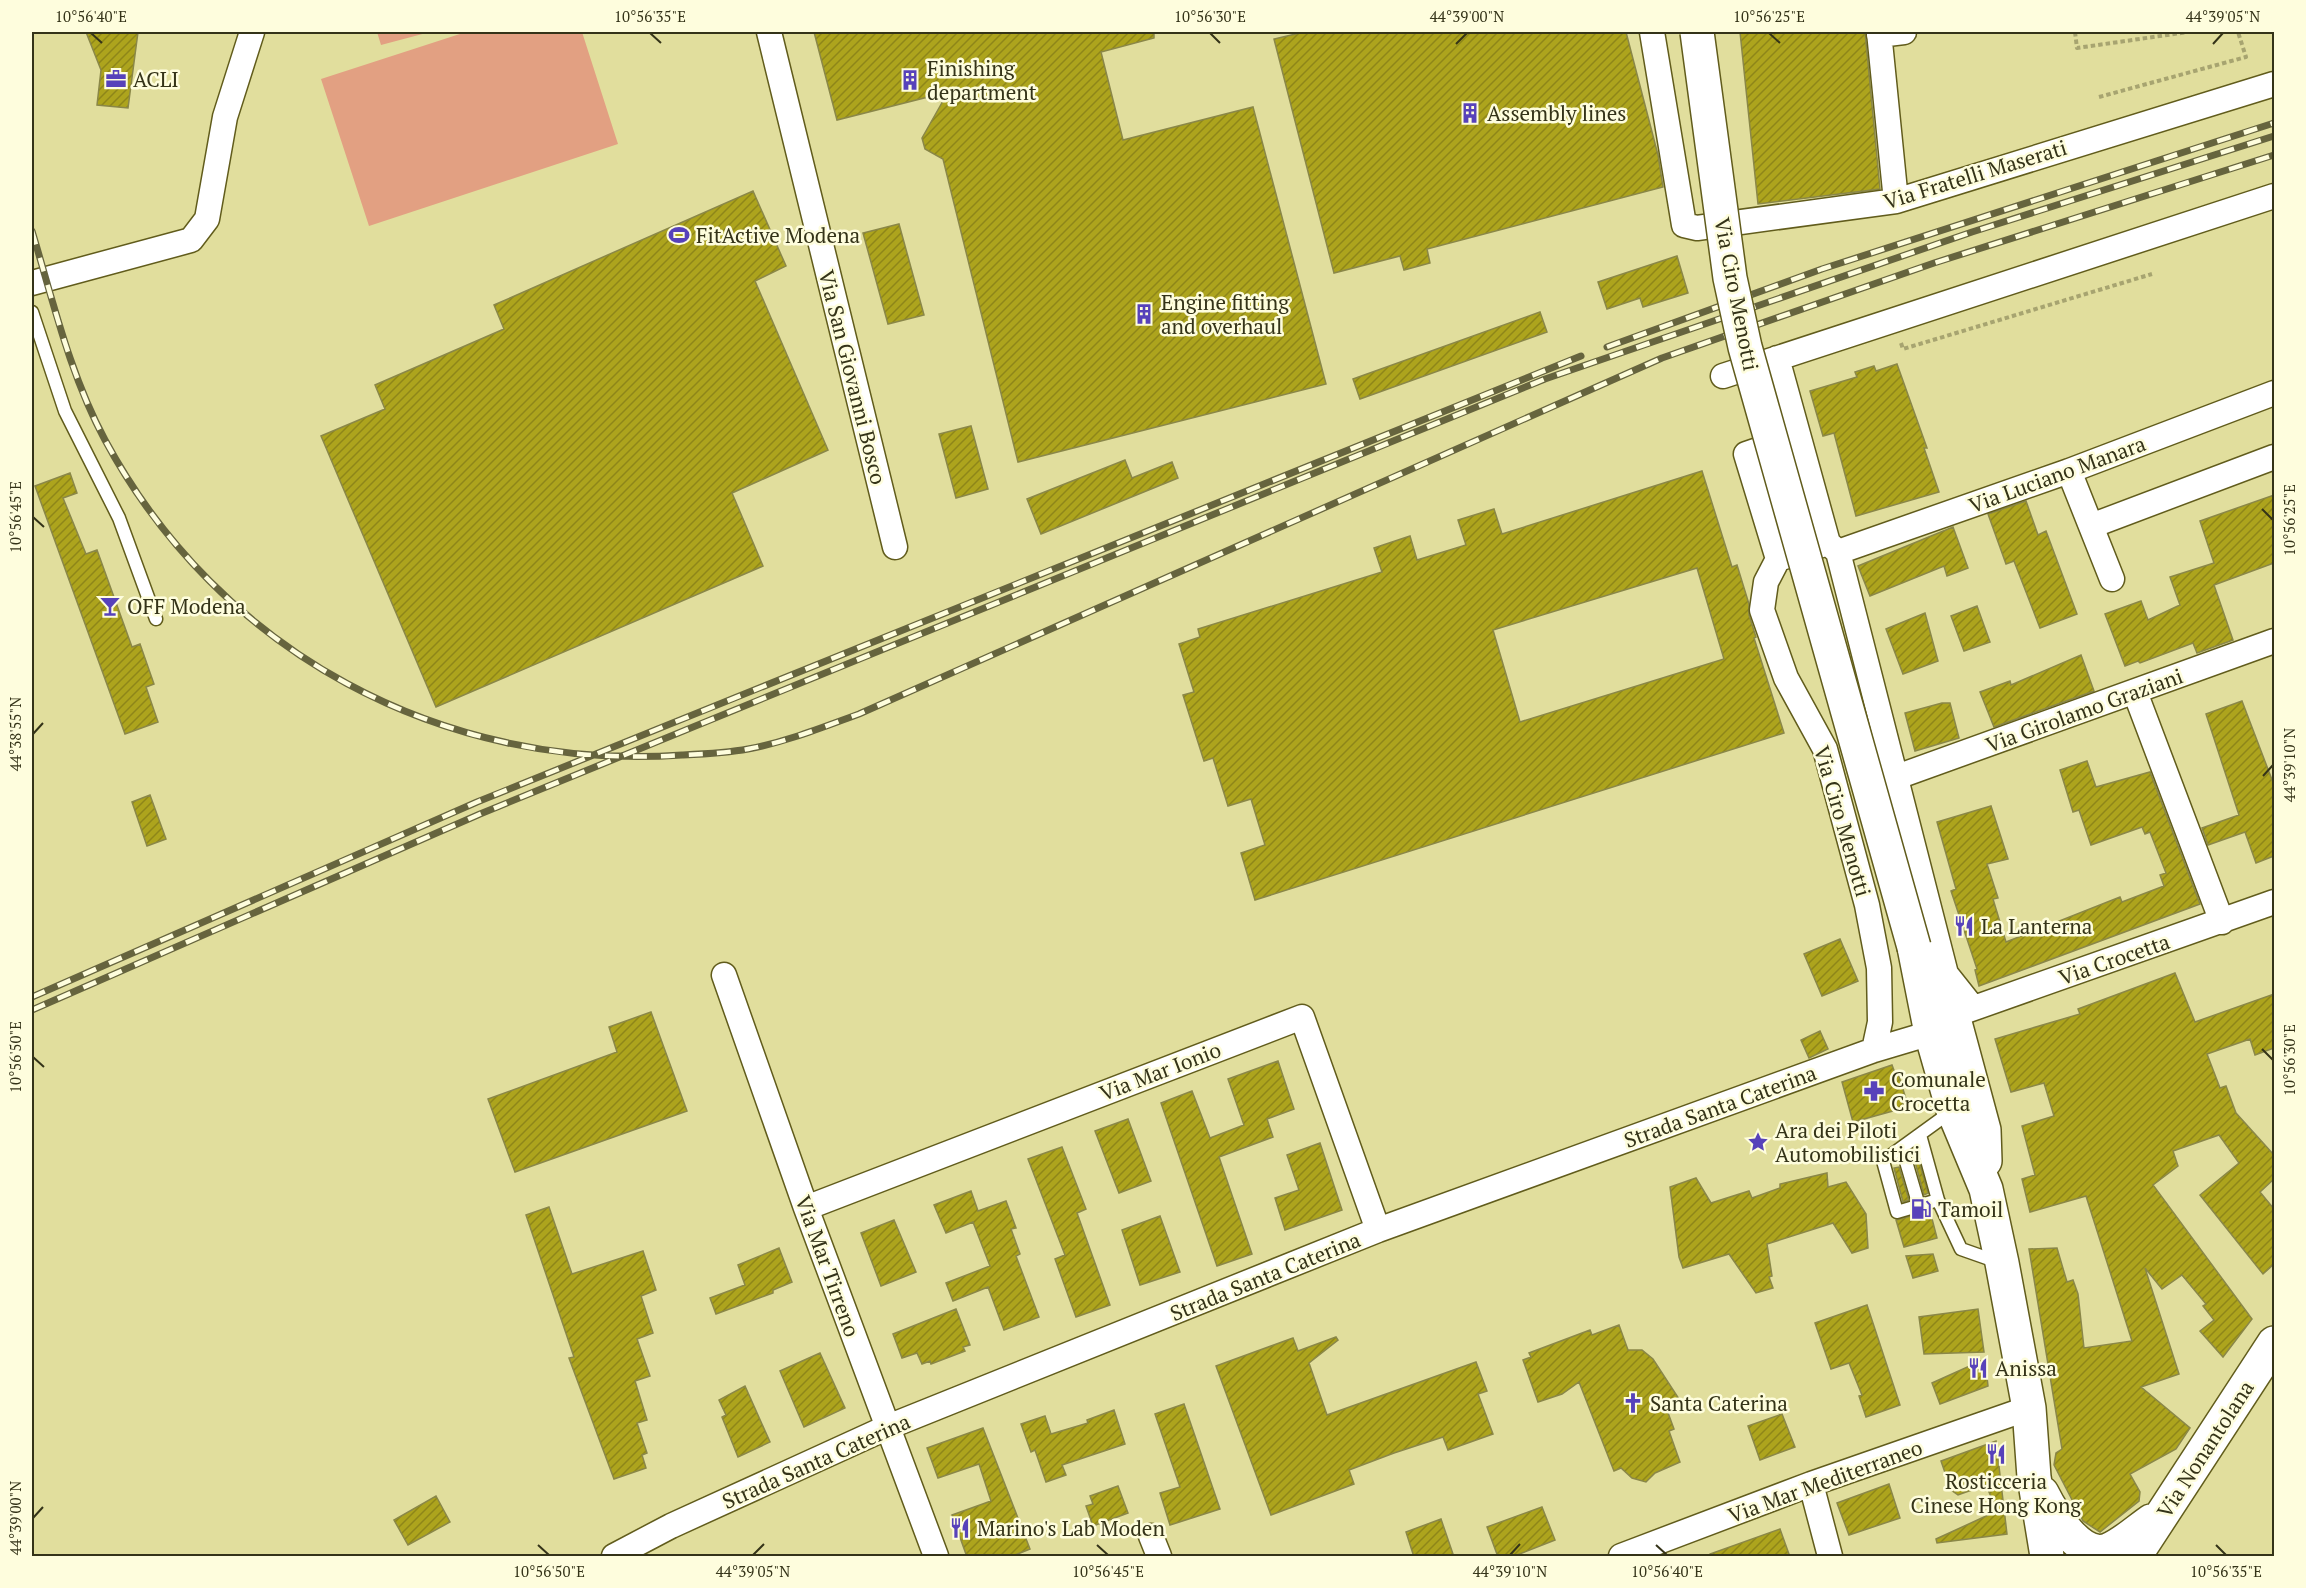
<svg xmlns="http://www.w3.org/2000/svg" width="2306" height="1588" viewBox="0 0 2306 1588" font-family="'PT Serif',serif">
<defs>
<pattern id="building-hatch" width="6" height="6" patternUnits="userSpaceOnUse" patternTransform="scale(1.5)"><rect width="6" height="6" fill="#ada41d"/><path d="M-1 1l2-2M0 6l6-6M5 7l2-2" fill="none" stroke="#8e8619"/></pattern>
</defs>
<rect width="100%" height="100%" fill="#e1de9d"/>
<!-- park -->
<path fill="#e2a082" d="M377 32H430L381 45Z
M466 32H582L618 144 369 226 321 79Z"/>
<!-- building -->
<path fill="url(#building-hatch)" stroke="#8a8748" stroke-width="1.5" fill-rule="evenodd" d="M86 32H138L128 108 97 105 101 70Z
M814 32H1154V38L1101 52 1123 140 1253 107 1326 384 1018 462 943 159 925 149 922 138 948 92 837 120Z
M1304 32H1626L1658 155 1663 187 1427 249 1430 263 1404 270 1400 256 1334 273 1274 39Z
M1740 32H1865L1880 189 1758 204Z
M753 191 786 266 755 281 828 450 732 493 763 566 436 707 321 436 385 409 375 385 504 329 494 305Z
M899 224 924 315 888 324 863 233Z
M1677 256 1688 293 1643 307 1640 298 1607 309 1598 282Z
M1540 312 1547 332 1360 399 1353 379Z
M1897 364 1927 448H1924L1939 492 1856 516 1834 433 1823 436 1810 391 1857 377 1855 372 1874 366 1876 371Z
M971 426 988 489 956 498 939 434Z
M1125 460 1132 478 1172 462 1178 478 1041 534 1027 499Z
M1702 471 1732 567 1737 565 1749 604V615L1756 637 1754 638 1784 733 1255 900 1241 853 1265 845 1251 799 1228 806 1213 758 1204 761 1183 695 1194 692 1179 644 1200 637 1198 629 1382 572 1374 548 1410 536 1417 560 1466 545 1458 520 1494 509 1502 534ZM1697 568 1724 659 1520 722 1493 630Z
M70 473 77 493 63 498 86 554 97 550 132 647 140 644 154 684 146 687 158 722 125 734 35 486Z
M2274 495V563L2214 585 2233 640 2197 653 2193 643 2140 663 2138 661 2125 666 2105 614 2141 601 2148 620 2180 605 2170 577 2214 563 2200 521Z
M2026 501 2038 535 2046 531 2077 614 2040 628 2014 561 2006 564 1988 514Z
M1953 527 1968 568 1947 576 1944 566 1870 596 1858 566Z
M1977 606 1990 642 1964 651 1951 616Z
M1925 613 1938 661 1903 674 1886 629Z
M2081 655 2094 691 1994 727 1980 692 2010 681 2011 685Z
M2242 701 2274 785V856L2256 863 2245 832 2208 845 2202 828 2239 815 2206 714Z
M1942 703H1950L1959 738 1915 751 1905 713Z
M2087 761 2096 787 2150 772 2200 904 1979 986 1975 970 1977 969 1951 891 1956 889 1937 822 1991 806 2008 859 1987 864 1998 898 1993 899 2006 942 2120 897 2122 902 2164 886 2160 875 2166 873 2150 832 2145 834 2142 827 2091 845 2079 810 2073 812 2060 770Z
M150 795 166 839 147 846 132 802Z
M1840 939 1858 981 1822 996 1804 954Z
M2175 973 2195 1022 2274 994V1048L2255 1055 2250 1039 2207 1054 2220 1088 2226 1086 2236 1113 2274 1155V1179L2260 1192 2274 1209V1264L2263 1274 2200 1195 2239 1163 2219 1135 2173 1151 2178 1166 2153 1185 2252 1319 2223 1357 2200 1331 2214 1320 2203 1306 2206 1304 2182 1275 2162 1289 2145 1268 2179 1374 2141 1387 2190 1428 2176 1449 2130 1474 2140 1492 2139 1501 2100 1532 2083 1521 2054 1465 2056 1453 2062 1449 2029 1249 2057 1248 2067 1282 2073 1280 2078 1294 2084 1348 2132 1341 2086 1196 2030 1212 2022 1179 2035 1175 2022 1126 2054 1116 2044 1083 2011 1092 1995 1039 2080 1014 2078 1009Z
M651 1012 687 1111 515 1172 488 1099 617 1052 609 1027Z
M1820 1031 1828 1049 1809 1058 1801 1040Z
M1278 1061 1294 1109 1267 1119 1273 1137 1219 1157 1252 1254 1217 1266 1161 1103 1192 1091 1210 1138 1244 1125 1228 1079Z
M1892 1065 1895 1073H1898L1906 1099 1902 1100 1904 1108 1853 1122 1842 1082Z
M1128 1119 1151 1181 1119 1193 1095 1131Z
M1320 1143 1342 1210 1285 1230 1275 1198 1299 1190 1287 1155Z
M1062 1147 1086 1209 1077 1213 1110 1305 1076 1317 1055 1259 1065 1255 1028 1159Z
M1919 1161 1928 1193 1924 1195 1915 1162Z
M1899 1167 1909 1200 1903 1202 1894 1168Z
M1827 1173 1828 1187 1846 1182 1866 1214 1868 1248 1852 1253 1833 1223 1767 1244 1772 1276 1769 1277 1773 1288 1756 1293 1729 1254 1683 1268 1679 1257 1670 1187 1696 1178 1711 1203 1749 1191 1752 1198 1780 1188V1184Z
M971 1191 978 1211 1006 1201 1016 1228 1011 1229 1020 1254 1016 1256 1039 1317 1004 1330 988 1287 953 1301 946 1283 990 1266 973 1222 946 1233 934 1205Z
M549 1207 572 1274 643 1251 656 1290 641 1296 653 1333 637 1339 650 1376 635 1381 647 1420 637 1423 647 1453 642 1455 646 1468 614 1479 569 1358 574 1357 526 1215Z
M1930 1211 1937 1238 1904 1247 1896 1220Z
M1160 1216 1180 1272 1140 1285 1122 1230Z
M894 1220 916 1272 881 1286 861 1233Z
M779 1248 792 1282 773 1290V1293L716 1314 710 1298 745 1285 738 1265Z
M1933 1254 1938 1271 1913 1278 1906 1256Z
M1867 1305 1900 1405 1866 1417 1859 1396 1862 1395 1849 1363 1831 1369 1815 1323Z
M956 1309 970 1345 963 1347 965 1351 931 1364 930 1361 922 1364 917 1353 902 1358 893 1334Z
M1978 1309 1984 1352 1924 1354 1919 1317Z
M1619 1325 1628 1350H1642L1653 1359 1681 1402 1667 1410 1674 1429 1669 1431 1680 1462 1655 1473 1646 1482 1632 1478 1621 1468 1614 1471 1579 1382 1562 1394 1538 1402 1523 1360 1531 1357 1529 1353 1590 1330 1592 1335Z
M1336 1337 1338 1340 1309 1363 1327 1415 1476 1362 1487 1391 1478 1394 1493 1434 1448 1450 1443 1437 1394 1453 1349 1470 1354 1484 1271 1515 1216 1366 1293 1338 1298 1351Z
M820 1353 845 1408 804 1427 780 1371Z
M1985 1359 1988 1386 1940 1404 1932 1383Z
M745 1386 770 1442 738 1457 722 1417 726 1415 719 1400Z
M1184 1404 1220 1509 1170 1525 1160 1493 1180 1487 1155 1414Z
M1114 1410 1125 1444 1062 1465 1066 1475 1046 1482 1035 1450 1031 1452 1021 1424 1045 1416 1051 1434 1088 1423 1087 1420Z
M1782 1414 1795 1447 1760 1460 1748 1426Z
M983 1428 1030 1549 1010 1557H967L952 1515 991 1501 979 1464 938 1478 927 1448Z
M1996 1441 2007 1534 1937 1543 1936 1539 1997 1511 1986 1485 1958 1495 1951 1490 1941 1461Z
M1889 1484 1900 1518 1849 1535 1837 1503Z
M1118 1486 1128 1513 1093 1526 1086 1506 1093 1504 1090 1496Z
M436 1496 450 1522 408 1545 394 1520Z
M1542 1507 1555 1540 1512 1557H1498L1487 1527Z
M1441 1519 1454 1557H1414L1406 1532Z
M1780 1529 1790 1557H1710V1554Z"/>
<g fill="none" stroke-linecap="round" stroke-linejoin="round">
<!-- lane casing -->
<g stroke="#615c1c" stroke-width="15">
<path id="lane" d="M32 312 65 411 119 518 156 619
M1952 1111 1883 1161 1897 1212 1938 1200 1961 1249 1998 1262
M1920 1135 1938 1200
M1902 1148 1919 1206"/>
</g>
<!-- street casing -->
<g stroke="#615c1c" stroke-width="27">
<path id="street" d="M769 32 895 547
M1652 32 1684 225 1697 228 1896 201 2274 84
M1879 32 1896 201
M1879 35 1904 32
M32 283 191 240 207 219 225 117 252 32
M1777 358 1828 543
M1723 376 2274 196
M2069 471 2112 579
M2091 526 2274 457
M1828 543 1778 559 1766 582 1762 610 1786 678 1825 749 1867 905 1879 968 1880 1022 1874 1050
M1828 543 1838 552 1946 974 1973 1008
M1838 552 2069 471 2274 393
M1778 559 1746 454 1787 440
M2135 692 2222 922
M1894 778 2274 641
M724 975 806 1208 936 1556
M1960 1013 2274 902
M806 1208 1302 1017 1378 1230
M1811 1484 1830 1556
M1151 1536 1159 1556
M614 1556 671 1526 888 1427 1378 1230 1874 1050 1931 1033
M1621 1556 1811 1484 2029 1408"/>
</g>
<!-- secondary casing -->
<g stroke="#615c1c" stroke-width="36">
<path id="secondary" d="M1914 947 1931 1033 1953 1110 1986 1189 2002 1263 2029 1408 2034 1477 2047 1556
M1925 966 1953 1015 1984 1130 1985 1161
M2042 1493C2052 1513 2080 1560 2108 1550 2123 1544 2138 1530 2151 1521
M2135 1556 2274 1343"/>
</g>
<!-- path -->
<path stroke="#a7a470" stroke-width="4" stroke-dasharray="4.5 3" stroke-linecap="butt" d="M2075 32 2077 48 2188 32
M2099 97 2246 57 2238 32
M1901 343 1903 349 2152 274"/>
<!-- lane -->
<use href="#lane" stroke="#fff" stroke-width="12"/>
<!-- street -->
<use href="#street" stroke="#fff" stroke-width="24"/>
<!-- secondary -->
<use href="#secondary" stroke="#fff" stroke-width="33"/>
<!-- rail casing -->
<g stroke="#66643e" stroke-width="7">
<path id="rail" d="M32 231C53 301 70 375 105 440 219 652 443 772 682 755 704 754 727 753 748 749 786 742 823 727 859 714L1662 358 1934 263 2274 155
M1607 347 1822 269 2274 123
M32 997 477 802 1581 356
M32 1010 480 814 1545 379 1972 232 2274 136"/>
</g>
<!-- rail -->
<use href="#rail" stroke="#fefddd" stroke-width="4.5" stroke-dasharray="14" stroke-linecap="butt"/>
<!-- secondary-bridge casing -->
<g stroke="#615c1c" stroke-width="36" stroke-linecap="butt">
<path id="secondary-bridge" d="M1697 32 1730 278 1745 347 1914 947"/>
</g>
<!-- secondary-bridge -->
<use href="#secondary-bridge" stroke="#fff" stroke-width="33"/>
</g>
<!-- ticks -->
<path fill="none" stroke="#343318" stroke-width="2" d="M91 33 102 43M650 33 661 43M1210 33 1220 43M1769 33 1780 43M1456 44 1467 33M2213 44 2223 33M2262 509 2273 520M33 517 44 527M33 734 43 723M2263 776 2273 765M2262 1049 2273 1060M33 1057 44 1067M33 1518 43 1507M538 1545 549 1555M1097 1545 1108 1555M1656 1545 1667 1555M2216 1545 2226 1555M753 1555 764 1544M1510 1555 1520 1544"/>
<!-- icons -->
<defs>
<g id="office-bare" transform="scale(1.62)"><path d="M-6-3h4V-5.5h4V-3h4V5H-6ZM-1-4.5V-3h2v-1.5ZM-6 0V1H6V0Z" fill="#5742ba" stroke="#fefddd" stroke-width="2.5" paint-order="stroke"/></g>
<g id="building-bare" transform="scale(1.62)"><path d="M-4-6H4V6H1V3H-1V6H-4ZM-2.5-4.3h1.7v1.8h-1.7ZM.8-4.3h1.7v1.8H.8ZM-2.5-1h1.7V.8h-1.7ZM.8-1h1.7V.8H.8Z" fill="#5742ba" stroke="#fefddd" stroke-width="2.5" paint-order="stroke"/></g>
<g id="stadium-bare" transform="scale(1.62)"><path d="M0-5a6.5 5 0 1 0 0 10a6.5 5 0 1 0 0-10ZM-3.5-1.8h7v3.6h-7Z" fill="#5742ba" stroke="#fefddd" stroke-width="2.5" paint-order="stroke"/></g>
<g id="bar-bare" transform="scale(1.62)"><path d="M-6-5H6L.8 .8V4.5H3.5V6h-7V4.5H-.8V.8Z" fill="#5742ba" stroke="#fefddd" stroke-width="2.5" paint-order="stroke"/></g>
<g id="restaurant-bare" transform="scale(1.62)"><path d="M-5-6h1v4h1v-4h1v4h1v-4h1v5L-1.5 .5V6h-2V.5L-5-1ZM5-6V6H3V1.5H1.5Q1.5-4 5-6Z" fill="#5742ba" stroke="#fefddd" stroke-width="2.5" paint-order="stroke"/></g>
<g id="pharmacy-bare" transform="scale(1.62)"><path d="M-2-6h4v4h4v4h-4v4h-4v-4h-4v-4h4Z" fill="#5742ba" stroke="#fefddd" stroke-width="2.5" paint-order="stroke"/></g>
<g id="sight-bare" transform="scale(1.62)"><path d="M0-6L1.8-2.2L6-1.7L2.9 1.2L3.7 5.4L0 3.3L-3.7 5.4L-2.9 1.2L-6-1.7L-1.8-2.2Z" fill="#5742ba" stroke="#fefddd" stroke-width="2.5" paint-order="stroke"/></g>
<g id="fuel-bare" transform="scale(1.62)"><path d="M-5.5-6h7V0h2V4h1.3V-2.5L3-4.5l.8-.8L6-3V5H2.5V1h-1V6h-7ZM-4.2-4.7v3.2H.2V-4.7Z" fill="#5742ba" stroke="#fefddd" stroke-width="2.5" paint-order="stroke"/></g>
<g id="church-bare" transform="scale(1.62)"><path d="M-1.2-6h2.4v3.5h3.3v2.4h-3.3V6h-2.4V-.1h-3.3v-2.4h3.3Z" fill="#5742ba" stroke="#fefddd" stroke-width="2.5" paint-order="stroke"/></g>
</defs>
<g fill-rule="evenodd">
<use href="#office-bare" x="116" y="79"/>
<use href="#building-bare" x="910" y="80"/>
<use href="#building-bare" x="1470" y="113"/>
<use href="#stadium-bare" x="679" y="235"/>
<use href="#building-bare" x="1144" y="314"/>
<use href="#bar-bare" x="110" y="606"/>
<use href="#restaurant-bare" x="1964" y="926"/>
<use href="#pharmacy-bare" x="1874" y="1091"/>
<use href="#sight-bare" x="1758" y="1142"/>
<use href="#fuel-bare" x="1921" y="1209"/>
<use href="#restaurant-bare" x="1978" y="1368"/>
<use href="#church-bare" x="1633" y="1403"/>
<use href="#restaurant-bare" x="1996" y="1454"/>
<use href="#restaurant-bare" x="960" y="1528"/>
</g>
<g text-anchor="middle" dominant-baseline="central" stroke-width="5" stroke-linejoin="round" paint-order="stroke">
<!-- poi labels -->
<g font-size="21" fill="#343318" stroke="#fefddd" text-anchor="start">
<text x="927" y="68">Finishing<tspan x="927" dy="24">department</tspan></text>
<text x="133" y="79">ACLI</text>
<text x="1487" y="113">Assembly lines</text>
<text x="696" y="235">FitActive Modena</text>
<text x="1161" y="302">Engine fitting<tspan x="1161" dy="24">and overhaul</tspan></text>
<text x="127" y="606">OFF Modena</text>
<text x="1981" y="926">La Lanterna</text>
<text x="1891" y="1079">Comunale<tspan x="1891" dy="24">Crocetta</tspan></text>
<text x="1775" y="1130">Ara dei Piloti<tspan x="1775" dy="24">Automobilistici</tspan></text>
<text x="1938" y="1209">Tamoil</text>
<text x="1995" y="1368">Anissa</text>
<text x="1650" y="1403">Santa Caterina</text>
<text x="1996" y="1481" text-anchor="middle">Rosticceria<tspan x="1996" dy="24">Cinese Hong Kong</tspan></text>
<text x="977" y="1528">Marino's Lab Moden</text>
</g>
<!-- street labels -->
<g font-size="21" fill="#343318" stroke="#fefddd">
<text transform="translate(1975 174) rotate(-17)">Via Fratelli Maserati</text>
<text transform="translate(1737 294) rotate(79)">Via Ciro Menotti</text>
<text transform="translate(853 377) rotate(76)">Via San Giovanni Bosco</text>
<text transform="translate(2057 474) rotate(-20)">Via Luciano Manara</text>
<text transform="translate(2084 710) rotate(-20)">Via Girolamo Graziani</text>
<text transform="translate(1843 821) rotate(74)">Via Ciro Menotti</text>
<text transform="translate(2114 959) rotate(-19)">Via Crocetta</text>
<text transform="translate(1160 1071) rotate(-21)">Via Mar Ionio</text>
<text transform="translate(1720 1106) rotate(-20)">Strada Santa Caterina</text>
<text transform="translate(828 1266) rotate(70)">Via Mar Tirreno</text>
<text transform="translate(1265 1276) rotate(-22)">Strada Santa Caterina</text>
<text transform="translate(2205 1449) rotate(-57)">Via Nonantolana</text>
<text transform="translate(816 1461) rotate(-24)">Strada Santa Caterina</text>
<text transform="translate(1825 1481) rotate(-20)">Via Mar Mediterraneo</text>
</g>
</g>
<!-- border -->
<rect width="2306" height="1588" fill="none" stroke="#fefddd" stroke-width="66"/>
<rect x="33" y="33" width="2240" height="1522" fill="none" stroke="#343318" stroke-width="2"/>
<g font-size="15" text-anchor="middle" fill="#343318">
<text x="91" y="22">10°56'40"E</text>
<text x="650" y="22">10°56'35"E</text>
<text x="1210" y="22">10°56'30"E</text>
<text x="1467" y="22">44°39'00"N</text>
<text x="1769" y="22">10°56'25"E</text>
<text x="2223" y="22">44°39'05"N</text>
<text transform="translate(16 517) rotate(-90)" y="5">10°56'45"E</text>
<text transform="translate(2290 520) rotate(-90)" y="5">10°56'25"E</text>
<text transform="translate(16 734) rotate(-90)" y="5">44°38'55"N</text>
<text transform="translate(2290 765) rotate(-90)" y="5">44°39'10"N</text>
<text transform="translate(16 1057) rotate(-90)" y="5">10°56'50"E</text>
<text transform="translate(2290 1060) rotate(-90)" y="5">10°56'30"E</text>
<text transform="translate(16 1518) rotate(-90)" y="5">44°39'00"N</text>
<text x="549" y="1577">10°56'50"E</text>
<text x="753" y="1577">44°39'05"N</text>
<text x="1108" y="1577">10°56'45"E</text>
<text x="1510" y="1577">44°39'10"N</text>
<text x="1667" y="1577">10°56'40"E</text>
<text x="2226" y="1577">10°56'35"E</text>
</g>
</svg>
